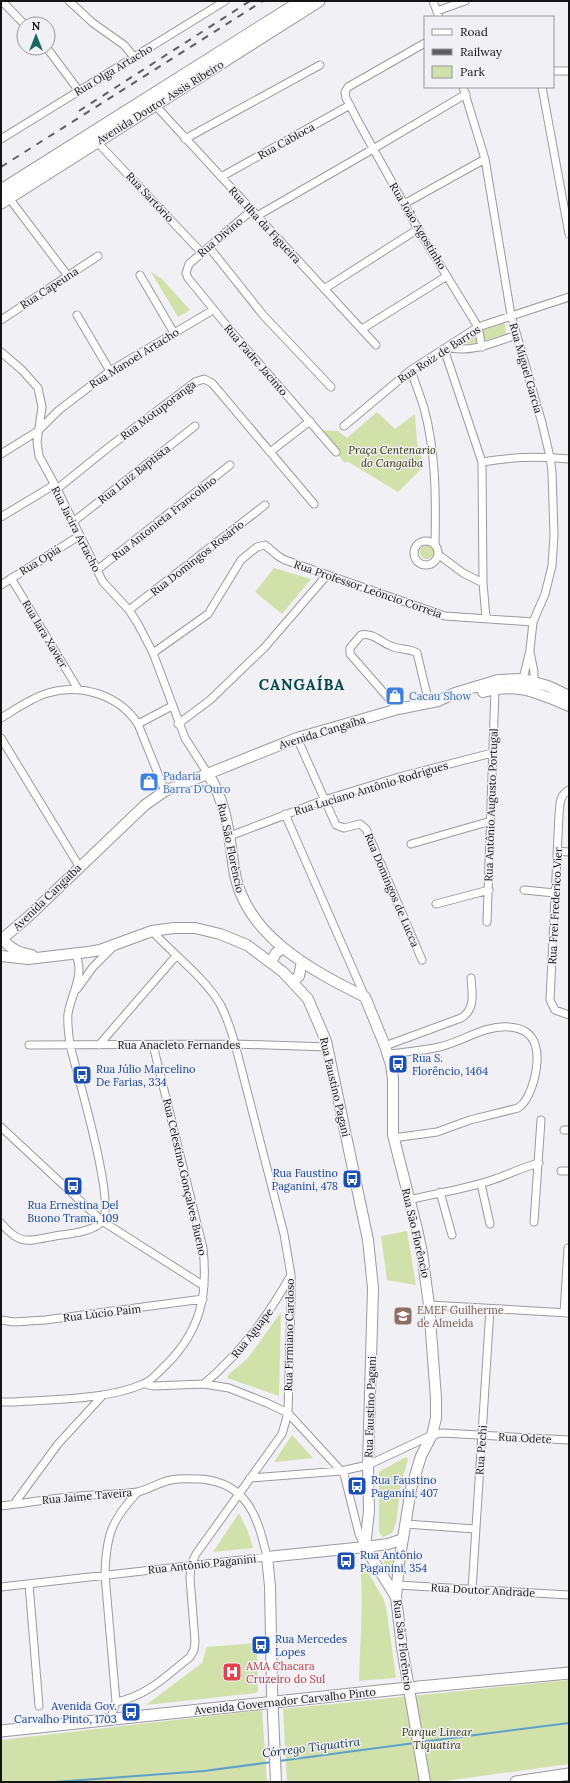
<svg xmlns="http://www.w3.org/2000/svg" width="570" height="1783" viewBox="0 0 570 1783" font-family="Lora,serif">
<rect width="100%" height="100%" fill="#f0f0f5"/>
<!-- green -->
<path fill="#d2e0a9" d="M151 272 162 279 190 310 178 317Z
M505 323 506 334 472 344 460 343 486 329Z
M377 412 395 429 415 414 417 443 424 466 398 492 347 461 346 463 344 462 317 430 338 431 347 438Z
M420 552a7 7 0 1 1 14 0a7 7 0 1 1-14 0Z
M274 568 311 579 282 614 255 592Z
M407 1231 416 1285 387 1280 381 1236Z
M281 1312 279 1396 227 1378 229 1374 248 1358Z
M292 1435 313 1458 274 1462Z
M406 1457 408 1459 401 1484 396 1523 392 1533 383 1537 379 1532V1473L382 1470Z
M239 1513 248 1532 253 1548 213 1552Z
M396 1556 393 1573H386L383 1557Z
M360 1562H362L383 1598 386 1607 396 1677 393 1678 359 1681C360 1641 364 1601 360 1562Z
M257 1643 258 1691 256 1693 146 1705 202 1663 207 1647Z
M569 1680V1764L438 1782H287L283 1709Z
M262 1710 267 1782H1V1740Z"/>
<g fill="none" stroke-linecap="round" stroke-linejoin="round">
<!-- stream -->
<path stroke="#5ea1c9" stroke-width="2" d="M421 1742 569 1723
M279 1761 415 1743
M55 1782 204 1771 272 1762"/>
<!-- street casing -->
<g stroke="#9a9a9f" stroke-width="9">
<path id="street" d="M2 1 24 24
M69 1 93 23 124 45 135 58
M433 1 439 17
M437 11 465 1
M425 43 348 87 345 92 346 98 359 123 418 229 478 327 482 347
M47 48 79 91
M553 71H569
M463 87 485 159 511 315 542 423 550 457 552 472 554 535 552 566 545 594 533 622 530 650 522 683
M542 87 569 234
M155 105 376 345
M1 139 225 1
M185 139 320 65
M97 142 202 253
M221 177 350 105
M9 198 68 276
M404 204 485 159
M252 210 189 264 186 273 188 278 236 337 336 452
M257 216 373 149 466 94
M209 247 263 315 331 387
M140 275 174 333
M324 289 418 229
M77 315 110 371
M1 320 98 256
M362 329 447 276
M447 347C470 354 495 342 517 335
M444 349 482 462 483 583 486 618
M1 352 22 370 38 388 42 407 37 442 39 456 57 489 103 582 129 610 138 624 153 653 185 738 208 774
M411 370C415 383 420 395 424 408 436 452 436 499 435 545
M344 426 411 370 478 327 569 297
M270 452 310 421
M1 454 38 431 59 410 110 371 213 310
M482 462C511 457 540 456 569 459
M57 489 109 447 195 382 204 379 212 383 314 504
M1 517 54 485
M73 522 195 426
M414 553a12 12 0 1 1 24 0a12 12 0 1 1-24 0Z
M439 555 463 573 483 583
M97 570 230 465
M11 578 78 689
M1 585 79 536
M129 610 265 505
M530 652 534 672V685
M153 653 208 614 241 560 257 547 265 545 278 556 285 560 445 616 533 622
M398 709 350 654V648L361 635C372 632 382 643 391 646 399 650 409 648 417 653L429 703
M1 718C16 709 31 698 48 693 81 683 119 695 138 724L165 791
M138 724 172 706
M178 724 210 700 265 647 327 575
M1 738 79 866
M297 738 336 825 344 828 360 824 366 829 422 960
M569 790C559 795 560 805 559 815L550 1000 555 1010 569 1015
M285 814 365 997
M230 836 324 800 399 777 492 753
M411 844 491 821
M558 851 569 852
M524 890 555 893
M436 904 489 890
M487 922 495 689
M77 989 93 967 113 947
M29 1045 235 1044 328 1047
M99 1045 176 956
M385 1046 461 1018C476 1009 472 993 471 978
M388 1054C405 1052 422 1051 439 1047 462 1042 484 1025 509 1027 540 1029 540 1056 534 1080 531 1091 527 1102 518 1108L470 1120 437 1132 393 1138
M1 1127 102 1221 204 1286
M564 1130H569
M561 1171H569
M481 1184 490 1224
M440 1192 452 1235
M409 1200C437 1193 467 1189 495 1179 510 1174 523 1167 539 1163
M534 1222 541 1120
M1 1223C20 1246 28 1241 55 1236 67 1234 96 1232 103 1220 115 1200 77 1074 70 1045 69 1035 67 1025 68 1014 71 994 86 973 75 954
M429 1305 569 1313
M564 1313 568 1248
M1 1320 14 1322 45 1320 203 1299
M145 1384 153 1386 204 1384 229 1388 267 1403 288 1413 344 1474 359 1534 364 1545
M204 1384C243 1350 266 1319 291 1275
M1 1402H14C53 1399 107 1400 143 1384 152 1381 159 1371 166 1365 201 1330 208 1295 203 1248L153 1045
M250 1478 341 1471 368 1465 432 1435 442 1433 569 1440
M14 1504 58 1444 103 1395
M1 1506C27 1503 53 1498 79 1496 98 1494 118 1495 137 1492 148 1490 159 1482 171 1480 181 1478 192 1479 201 1479 248 1483 258 1518 267 1557L1 1587
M406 1524 475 1529
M29 1584 39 1706
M397 1585 569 1595
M472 1590 490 1309
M116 1702C147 1696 166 1676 190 1657L194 1650 195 1641 190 1578 191 1565 196 1554 282 1434 288 1413 291 1298V1275L284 1234 235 1044C231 1030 227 1017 220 1004 205 978 173 954 152 931
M110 1721 116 1702 105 1575C106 1536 111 1520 138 1492"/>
</g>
<!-- secondary casing -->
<g stroke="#9a9a9f" stroke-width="12">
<path id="secondary" d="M483 692C517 682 538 693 569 706
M208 774C227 803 229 836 234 869 244 935 311 970 365 997L385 1046 391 1065 393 1078V1135L417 1229 422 1253 429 1305 436 1398V1418L432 1435 421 1456 411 1489 399 1563 396 1597 402 1648 425 1782
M2 939C11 949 19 953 32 955
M1 940 29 916 145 805 165 791 297 738 398 709 438 701 455 693 498 680 523 679 548 686 569 696
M1 956 28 959 88 952 100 950 152 931 174 928H195L220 934 247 945 283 972 308 999 326 1041 368 1240 373 1288 368 1465 369 1511 365 1547 396 1597
M271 962 276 953 283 948
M293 982 299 976 302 962
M276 1782 272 1691 270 1586 267 1557 365 1547 388 1544 403 1539"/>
</g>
<!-- primary casing -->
<g stroke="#9a9a9f" stroke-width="13">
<path id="primary" d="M1 190 301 1
M1 203 319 1
M1 1731 408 1688 569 1673
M516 1782 569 1774"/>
</g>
<!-- street -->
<use href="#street" stroke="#fff" stroke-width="7"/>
<!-- secondary -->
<use href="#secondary" stroke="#fff" stroke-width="10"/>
<!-- primary -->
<use href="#primary" stroke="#fff" stroke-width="11"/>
<!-- rail -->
<path stroke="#5f5f62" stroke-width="2" stroke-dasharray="7 7" stroke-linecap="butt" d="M79 111 250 1
M1 167 263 1"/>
</g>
<!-- icons -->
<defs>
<g id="shop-square" transform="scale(1)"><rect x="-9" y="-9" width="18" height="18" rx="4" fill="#3f7fe0" stroke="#f0f0f5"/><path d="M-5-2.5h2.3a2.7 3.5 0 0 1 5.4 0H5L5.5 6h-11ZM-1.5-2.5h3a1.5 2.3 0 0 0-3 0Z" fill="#fff"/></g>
<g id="bus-square" transform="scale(1)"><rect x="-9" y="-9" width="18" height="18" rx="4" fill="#1a4fb4" stroke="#f0f0f5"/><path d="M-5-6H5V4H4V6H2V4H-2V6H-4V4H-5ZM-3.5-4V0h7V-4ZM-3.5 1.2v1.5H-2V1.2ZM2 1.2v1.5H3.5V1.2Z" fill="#fff"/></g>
<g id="school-square" transform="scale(1)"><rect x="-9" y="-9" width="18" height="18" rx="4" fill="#8d6e63" stroke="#f0f0f5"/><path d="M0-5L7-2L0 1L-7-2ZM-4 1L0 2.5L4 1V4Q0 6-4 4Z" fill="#fff"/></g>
<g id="hospital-square" transform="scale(1)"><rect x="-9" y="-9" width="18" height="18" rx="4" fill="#e0444e" stroke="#f0f0f5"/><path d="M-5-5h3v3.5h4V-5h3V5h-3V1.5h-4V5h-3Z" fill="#fff"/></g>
</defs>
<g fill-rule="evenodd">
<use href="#shop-square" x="395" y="696"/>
<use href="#shop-square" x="149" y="782"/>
<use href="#bus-square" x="398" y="1064"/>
<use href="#bus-square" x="82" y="1075"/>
<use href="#bus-square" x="352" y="1179"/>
<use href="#bus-square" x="73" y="1186"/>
<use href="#school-square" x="403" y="1316"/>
<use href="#bus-square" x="357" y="1486"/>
<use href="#bus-square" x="346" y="1561"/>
<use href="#bus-square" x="261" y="1645"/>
<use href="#hospital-square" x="232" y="1672"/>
<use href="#bus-square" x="131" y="1712"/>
</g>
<g text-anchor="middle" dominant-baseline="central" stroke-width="3" stroke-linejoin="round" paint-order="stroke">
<!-- street labels -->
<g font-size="11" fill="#141416" stroke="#f0f0f5">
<text transform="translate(113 70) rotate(-31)">Rua Olga Artacho</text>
<text transform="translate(160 102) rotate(-32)">Avenida Doutor Assis Ribeiro</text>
<text transform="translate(286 141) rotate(-29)">Rua Cabloca</text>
<text transform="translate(150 197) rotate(47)">Rua Sartório</text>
<text transform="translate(265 225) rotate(47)">Rua Ilha da Figueira</text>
<text transform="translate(418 226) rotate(59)">Rua João Agostinho</text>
<text transform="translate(220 237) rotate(-40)">Rua Divino</text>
<text transform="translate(49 288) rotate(-33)">Rua Capeuna</text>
<text transform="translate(439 354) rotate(-33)">Rua Roiz de Barros</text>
<text transform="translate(134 358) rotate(-32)">Rua Manoel Artacho</text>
<text transform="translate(256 360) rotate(49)">Rua Padre Jacinto</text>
<text transform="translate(526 368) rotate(74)">Rua Miguel Garcia</text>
<text transform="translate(158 410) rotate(-37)">Rua Motuporanga</text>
<text transform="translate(134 474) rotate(-38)">Rua Luiz Baptista</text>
<text transform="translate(164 518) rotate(-38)">Rua Antonieta Francolino</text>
<text transform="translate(76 529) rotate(63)">Rua Jacira Artacho</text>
<text transform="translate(197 558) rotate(-38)">Rua Domingos Rosário</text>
<text transform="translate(40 560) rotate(-32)">Rua Opiá</text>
<text transform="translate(368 589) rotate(19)">Rua Professor Leôncio Correia</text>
<text transform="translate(45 634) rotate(59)">Rua Iara Xavier</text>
<text transform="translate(322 732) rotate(-17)">Avenida Cangaíba</text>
<text transform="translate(371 788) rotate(-17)">Rua Luciano Antônio Rodrigues</text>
<text transform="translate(491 805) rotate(-88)">Rua Antônio Augusto Portugal</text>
<text transform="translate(231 848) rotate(78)">Rua São Florêncio</text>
<text transform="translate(392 890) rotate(67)">Rua Domingos de Lucca</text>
<text transform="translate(47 897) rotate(-44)">Avenida Cangaíba</text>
<text transform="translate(555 906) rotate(-87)">Rua Frei Frederico Vier</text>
<text x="179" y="1045">Rua Anacleto Fernandes</text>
<text transform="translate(335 1087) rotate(77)">Rua Faustino Pagani</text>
<text transform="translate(185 1177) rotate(77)">Rua Celestino Gonçalves Bueno</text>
<text transform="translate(416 1233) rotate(77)">Rua São Florêncio</text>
<text transform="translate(102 1313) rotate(-7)">Rua Lúcio Paim</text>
<text transform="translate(252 1333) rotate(-52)">Rua Aguape</text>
<text transform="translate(289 1335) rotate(-89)">Rua Firmiano Cardoso</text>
<text transform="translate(370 1407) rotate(-88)">Rua Faustino Pagani</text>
<text transform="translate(525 1438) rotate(3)">Rua Odete</text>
<text transform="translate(481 1450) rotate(-86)">Rua Pechi</text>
<text transform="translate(87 1496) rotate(-5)">Rua Jaime Taveira</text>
<text transform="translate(202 1564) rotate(-6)">Rua Antônio Paganini</text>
<text transform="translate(483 1590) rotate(3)">Rua Doutor Andrade</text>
<text transform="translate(403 1645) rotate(83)">Rua São Florêncio</text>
<text transform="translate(285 1701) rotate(-6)">Avenida Governador Carvalho Pinto</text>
</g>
<!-- park labels -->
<g font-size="11" font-style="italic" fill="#2b3400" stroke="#f0f0f5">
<text x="392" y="450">Praça Centenario<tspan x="392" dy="13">do Cangaiba</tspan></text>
<text x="437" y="1732">Parque Linear<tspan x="437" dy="13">Tiquatira</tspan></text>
</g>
<!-- shop labels -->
<g font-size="11" fill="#366cbe" stroke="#f0f0f5" text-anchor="start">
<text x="409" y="696">Cacau Show</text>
<text x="163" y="776">Padaria<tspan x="163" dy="13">Barra D'Ouro</tspan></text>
</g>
<!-- transit labels -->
<g font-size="11" fill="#164399" stroke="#f0f0f5" text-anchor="start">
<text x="412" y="1058">Rua S.<tspan x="412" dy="13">Florêncio, 1464</tspan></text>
<text x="96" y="1069">Rua Júlio Marcelino<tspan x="96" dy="13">De Farias, 334</tspan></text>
<text x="338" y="1173" text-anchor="end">Rua Faustino<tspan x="338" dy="13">Paganini, 478</tspan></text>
<text x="73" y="1205" text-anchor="middle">Rua Ernestina Del<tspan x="73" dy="13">Buono Trama, 109</tspan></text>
<text x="371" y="1480">Rua Faustino<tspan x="371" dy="13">Paganini, 407</tspan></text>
<text x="360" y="1555">Rua Antônio<tspan x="360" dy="13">Paganini, 354</tspan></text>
<text x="275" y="1639">Rua Mercedes<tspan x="275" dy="13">Lopes</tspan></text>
<text x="117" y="1706" text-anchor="end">Avenida Gov.<tspan x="117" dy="13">Carvalho Pinto, 1703</tspan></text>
</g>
<!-- education labels -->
<g font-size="11" fill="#785e54" stroke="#f0f0f5" text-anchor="start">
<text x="417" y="1310">EMEF Guilherme<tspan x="417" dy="13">de Almeida</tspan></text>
</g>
<!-- health labels -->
<g font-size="11" fill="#be3a42" stroke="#f0f0f5" text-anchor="start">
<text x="246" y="1666">AMA Chacara<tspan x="246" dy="13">Cruzeiro do Sul</tspan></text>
</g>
<!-- water labels -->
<g font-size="12" font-style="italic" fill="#143344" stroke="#f0f0f5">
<text transform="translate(311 1747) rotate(-7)">Córrego Tiquatira</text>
</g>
<!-- district labels -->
<g font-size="15" font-weight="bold" letter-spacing="1" fill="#044747" stroke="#f0f0f5">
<text x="302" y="684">CANGAÍBA</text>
</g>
</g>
<!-- border -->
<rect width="570" height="1783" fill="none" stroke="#141416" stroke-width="4"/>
<!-- legend -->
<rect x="424" y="16" width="130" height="72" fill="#f0f0f5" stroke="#98989c"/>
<rect x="432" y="29" width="20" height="6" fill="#ffffff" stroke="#98989c"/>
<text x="460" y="36" font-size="12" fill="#141416">Road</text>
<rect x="432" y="49" width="20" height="6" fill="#5f5f62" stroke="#98989c"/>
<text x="460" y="56" font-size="12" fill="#141416">Railway</text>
<rect x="432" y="66" width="20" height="12" fill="#d2e0a9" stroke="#98989c"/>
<text x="460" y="76" font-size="12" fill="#141416">Park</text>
<!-- north arrow -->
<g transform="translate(36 36)"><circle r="19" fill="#f0f0f5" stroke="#98989c"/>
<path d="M0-3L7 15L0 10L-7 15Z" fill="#186666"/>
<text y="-6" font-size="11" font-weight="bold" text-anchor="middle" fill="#141416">N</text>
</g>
</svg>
